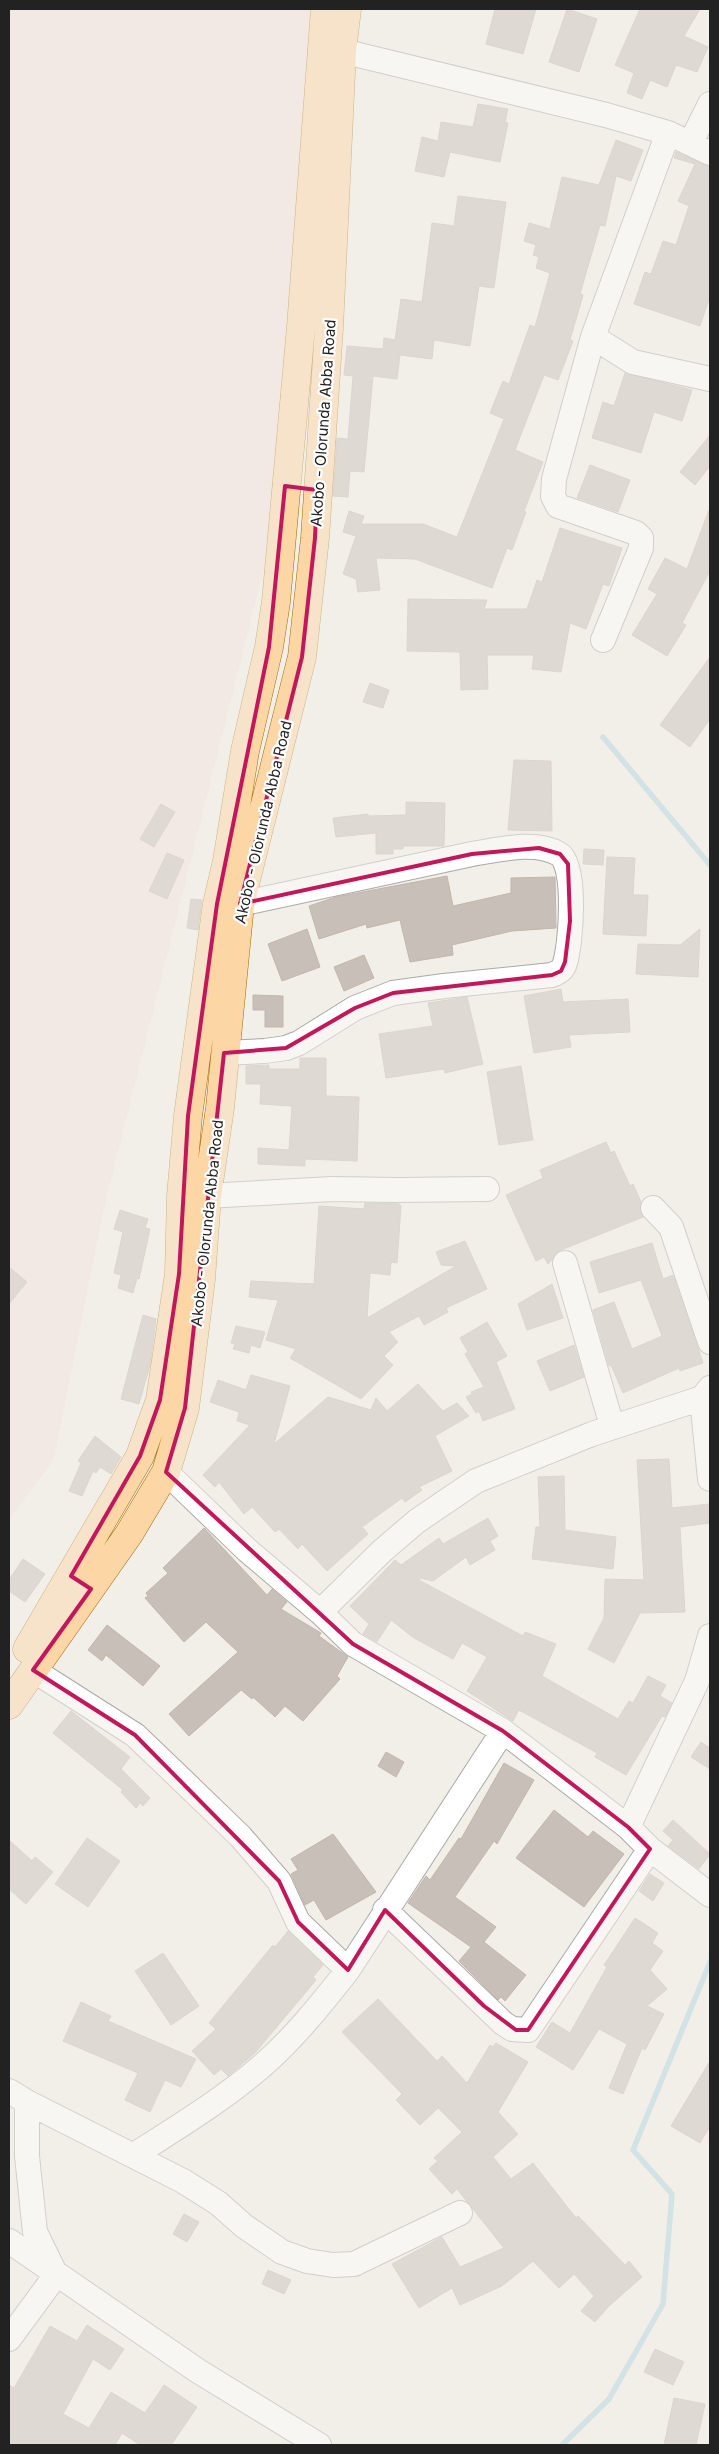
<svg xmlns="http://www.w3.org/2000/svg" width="719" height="2454" viewBox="0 0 719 2454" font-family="Inter,sans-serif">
<rect width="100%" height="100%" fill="#f2efe9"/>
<!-- military -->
<path fill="#f3e3dd" d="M9 9H314L269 549 103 1213 54 1460 9 1519Z"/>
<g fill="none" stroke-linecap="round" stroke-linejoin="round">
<!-- stream -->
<path stroke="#aad3df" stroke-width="5.5" d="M603 737 710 865
M562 2445 609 2399 663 2304 672 2194 633 2150 710 1962"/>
</g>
<!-- building -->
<path fill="#c7bfb8" stroke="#c4b6ab" d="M495 9H536L523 54 486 44Z
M567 9 597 19 579 72 549 62Z
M640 9H700L684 36 708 47 697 72 676 65 667 87 650 80 642 99 627 93 634 73 615 65Z
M478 104 508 109 505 122 508 123 500 162 450 152 444 177 415 171 422 137 438 141 441 122 473 127Z
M616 140 643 150 631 181 616 176 605 226 600 225 580 294 583 295 570 340 573 341 558 380 544 375 515 450 543 462 524 511 526 512 512 550 507 548 492 588 415 559 376 558 380 590 358 592 356 579 343 574 356 536 343 532 349 511 364 516 361 524H423L457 537 504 419 490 413 503 381 509 384 530 325 535 327 550 273 536 268 539 257 533 255 536 245 524 241 529 223 550 229 562 177 599 185Z
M676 152 710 167V296L700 326 634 304 645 272 651 274 663 241 676 245 689 206 678 201 695 164 674 158Z
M458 196 506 202 494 288 479 286 470 346 434 340 432 359 400 355 397 379 373 376 364 472 350 471 348 497 333 496 337 438 348 439 353 376 344 375 347 346 383 349 384 338 395 340 401 299 422 302 432 223 454 226Z
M625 373 692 390 682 421 654 412 641 453 592 438 603 402 614 406Z
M710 435V466L695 485 680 472Z
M590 465 630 480 618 512 577 498Z
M709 510 710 571 682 623 686 625 667 656 632 635 657 594 648 589 665 558 687 569Z
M560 528 622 548 609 586 603 584 586 629 570 623 561 672 532 669 534 655H487L488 689 461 690 460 652 407 651 408 599 487 600 484 609H527L537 580 542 582Z
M710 657V719L690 747 660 725Z
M370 683 389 690 383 708 363 702Z
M514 760 551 761 552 831 508 830Z
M406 802 445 803 444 846H403V849H393V854H376V833L336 837 333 818 368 814V816L406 815Z
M161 804 175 812 154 847 140 839Z
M584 849 604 850 603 865 583 864Z
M167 853 184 860 167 899 149 891Z
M607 857 635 858 633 895H648L646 936 603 934Z
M447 876 453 906 511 893V878L555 877 556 928 512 931 452 945 453 955 410 962 400 920 367 928 366 924 319 939 309 906 336 897Z
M191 899 202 900 198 930 187 928Z
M307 929 320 967 282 981 268 944Z
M700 929 698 977 636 974 638 944 680 945Z
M364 955 374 978 344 991 334 967Z
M561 989 563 1002 628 999 630 1032 569 1035 571 1047 534 1053 524 996Z
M253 995 283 996V1027H265V1010H253Z
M467 997 483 1064 445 1073 444 1069 386 1078 379 1034 433 1026 428 1003Z
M300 1058H326V1096L359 1097 357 1161 305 1159V1166L258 1164V1148L289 1150 292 1106 260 1104 261 1084H246V1066L269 1065V1069H300Z
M521 1066 533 1140 499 1145 487 1072Z
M606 1142 611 1153 614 1151 630 1186 633 1184 641 1202 640 1211 643 1217 561 1250 548 1264 544 1257 536 1261 506 1195 543 1178 540 1170Z
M365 1203 399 1204 401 1206 397 1263 391 1262 390 1275 370 1273 367 1318 456 1266 441 1265 436 1252 465 1241 487 1289 446 1308 448 1312 424 1325 419 1316 389 1332 398 1342 384 1356 393 1365 361 1399 290 1358 296 1349 266 1340 278 1300 249 1297 251 1281 314 1284 319 1206 364 1209Z
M120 1210 148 1219 145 1228 150 1229 139 1279 137 1278 133 1293 118 1288 121 1275 114 1273 123 1232 114 1229Z
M652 1243 663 1279 673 1275 703 1363 680 1371 679 1368 623 1393 611 1365 609 1366 593 1310 614 1302 632 1349 662 1336 641 1280 599 1293 590 1262Z
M9 1267 27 1282 9 1304Z
M552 1284 563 1318 527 1330 518 1304Z
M143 1315 156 1319 150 1365 139 1404 121 1399Z
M487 1322 507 1356 496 1362 515 1409 483 1421 479 1411 476 1413 466 1397 472 1394 471 1392 484 1387 465 1354 468 1352 460 1338Z
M236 1326 265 1332 260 1348 251 1345 249 1353 233 1349 235 1344 231 1343Z
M574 1345 584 1377 550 1391 537 1361Z
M251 1375 290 1386 274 1444 328 1397 371 1410 376 1398 387 1411 418 1384 443 1411 457 1403 469 1416 435 1436 452 1471 419 1487 422 1490 405 1502 402 1498 362 1527 368 1534 327 1571 302 1544 298 1549 279 1529 275 1532 252 1507 244 1514 219 1482 215 1487 203 1475 250 1425 237 1421 239 1412 210 1402 218 1380 246 1390Z
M95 1436 121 1457 111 1474 100 1467 96 1473 93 1471 82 1496 69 1491 81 1463 78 1461Z
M669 1459 672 1508 710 1504V1523L680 1527 685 1612 640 1613 614 1663 588 1649 604 1618 605 1579 644 1580 637 1460Z
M564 1476 565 1530 616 1537 613 1569 532 1559 536 1527H540L538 1477Z
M488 1518 498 1536 490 1541 495 1550 470 1565 466 1557 433 1581 420 1578 419 1580 523 1636 525 1632 556 1644 542 1676 618 1719 629 1701 633 1703 648 1676 666 1685 660 1696 672 1703 665 1717 662 1716 626 1775 595 1757 597 1753 519 1710 513 1721 467 1691 487 1657 462 1643 453 1659 414 1638 391 1620 377 1642 363 1634 369 1624 350 1606 395 1560 401 1565 439 1538 443 1544Z
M204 1528 267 1595 272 1589 287 1602 281 1609 321 1633 319 1636 348 1657 337 1676 340 1679 303 1721 285 1706 275 1717 253 1697 252 1699 241 1690 189 1736 169 1714 238 1652 206 1622 184 1642 145 1598 148 1596 146 1593 168 1573 163 1568Z
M23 1559 45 1574 25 1602 9 1591V1580Z
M107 1625 160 1666 143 1686 106 1655 102 1661 88 1650Z
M71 1711 130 1757 121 1769 150 1798 143 1806 140 1803 136 1808 121 1792 123 1790 53 1733Z
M701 1742 710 1748V1769L691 1757Z
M386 1752 404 1762 396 1777 378 1766Z
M504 1763 534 1780 497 1844 494 1841 455 1897 496 1927 484 1942 526 1975 505 2001 501 1997 498 2000 459 1961 471 1947 408 1903 426 1876 430 1880 459 1838 461 1839Z
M554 1810 588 1837 593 1831 624 1854 584 1907 516 1858Z
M673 1820 710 1854 699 1869 668 1846 673 1840 663 1831Z
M333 1834 376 1892 326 1920 314 1900 305 1905 291 1874 298 1870 291 1859Z
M87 1838 120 1861 88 1907 55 1884Z
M9 1840 32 1861 35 1857 53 1872 26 1904 9 1889Z
M650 1874 664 1883 653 1901 639 1891Z
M635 1918 658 1933 652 1943 663 1951 650 1970 667 1989 647 2006 664 2014 645 2050 642 2048 623 2094 609 2088 627 2044 599 2029 573 2070 536 2047 552 2022 570 2033 607 1967 604 1965Z
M288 1931 323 1965 313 1977 316 1980 255 2053 228 2076 221 2069 214 2075 192 2051 216 2029 209 2023 273 1945 275 1947Z
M163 1953 199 2006 171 2025 135 1971Z
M378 1999 437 2061 442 2056 467 2083 490 2045 493 2047 496 2043 528 2062 498 2112 518 2134 493 2157 511 2179 533 2163 576 2218 578 2216 625 2265 629 2261 642 2277 608 2307 595 2322 581 2311 594 2296 574 2274 559 2288 533 2261 502 2286 460 2305 452 2288 419 2308 392 2264 442 2237 460 2267 504 2248 457 2189 452 2194 429 2169 438 2161 434 2158 462 2132 438 2108 420 2125 396 2100 402 2094 342 2032Z
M81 2002 111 2016 108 2021 196 2059 181 2087 165 2080 150 2112 125 2100 138 2073 63 2041Z
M710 2061V2126L700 2143 671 2126Z
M184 2214 199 2222 187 2242 173 2234Z
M268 2270 291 2280 284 2294 262 2284Z
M87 2325 124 2349 110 2370 93 2359 63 2414 89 2428 111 2392 145 2413 164 2385 197 2407 171 2445H140L122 2433 115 2445H9V2385L14 2388 50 2326 77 2341Z
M655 2349 684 2362 673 2385 644 2372Z
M674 2398 705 2404 696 2445H664Z"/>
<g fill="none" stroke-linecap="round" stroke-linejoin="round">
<!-- minor casing -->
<g stroke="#a9a9a9" stroke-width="26">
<path id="minor" d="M342 51 606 115 668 133 710 153
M691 142 710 104
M593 337 633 362 710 379
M603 640 641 548V538L636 533 558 506 553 496 554 479 593 337 668 133
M224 1053 265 1051 286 1048 299 1043 355 1008 393 993 444 986 552 975C559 972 563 970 565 963 571 944 577 864 559 854 535 840 498 850 472 854L240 904
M207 1196 332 1189 396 1190 487 1189
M653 1208 671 1227 710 1342
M565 1263 612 1426
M702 1398 710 1479
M166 1472 247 1550 320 1612 353 1644 503 1731 628 1827 650 1849 710 1895
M320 1612 382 1551 417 1521 476 1481 592 1434 702 1398 710 1388
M33 1670 135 1735 182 1780 240 1836 279 1881 298 1922 348 1970
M628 1827 697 1681 710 1636
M385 1910 503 2023 512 2029 528 2030 650 1849
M9 2091 27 2102 183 2181 218 2203 244 2226 282 2252 307 2261 333 2265 354 2264 460 2213
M27 2102V2156L35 2232 54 2271
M134 2155C178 2127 224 2099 263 2065 294 2038 322 2003 348 1970L503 1731
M9 2241 198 2371 319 2445
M9 2339 56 2275"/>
</g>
<!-- major casing -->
<g stroke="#a06b00" stroke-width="29">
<path id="major" d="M27 1649 140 1456 160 1400 179 1274 181 1196 188 1116 217 904 227 861 245 751 269 647 276 602 301 327 325 9
M9 1705 129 1534 166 1472 185 1408 201 1279 207 1196 220 1108 240 904 302 657 315 538 329 328 342 51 347 9"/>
</g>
<!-- minor -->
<use href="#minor" stroke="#fff" stroke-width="24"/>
<!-- major -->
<use href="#major" stroke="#fcd6a4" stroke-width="28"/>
</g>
<!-- marked area -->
<path d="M0 0H719V2454H0ZM285 486 317 490 315 538 302 657 240 904 472 854 539 848 560 854 568 864 570 921 565 962 561 971 552 975 393 993 355 1008 286 1048 224 1053 185 1408 166 1472 353 1644 503 1731 628 1827 650 1849 528 2030H516L484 2006 385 1910 348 1970 298 1922 279 1881 135 1735 33 1670 91 1589 71 1576 140 1456 160 1400 179 1274 188 1116 217 904 269 647Z" fill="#f2efe9" fill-opacity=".55" fill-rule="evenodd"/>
<path fill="none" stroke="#c2185b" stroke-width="4" stroke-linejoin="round" d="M285 486 317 490 315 538 302 657 240 904 472 854 539 848 560 854 568 864 570 921 565 962 561 971 552 975 393 993 355 1008 286 1048 224 1053 185 1408 166 1472 353 1644 503 1731 628 1827 650 1849 528 2030H516L484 2006 385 1910 348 1970 298 1922 279 1881 135 1735 33 1670 91 1589 71 1576 140 1456 160 1400 179 1274 188 1116 217 904 269 647Z"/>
<g text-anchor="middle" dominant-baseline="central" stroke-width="4.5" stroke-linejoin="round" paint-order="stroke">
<!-- street labels -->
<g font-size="15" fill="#222" stroke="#fff">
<text transform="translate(323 423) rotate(-86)">Akobo - Olorunda Abba Road</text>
<text transform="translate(263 822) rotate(-77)">Akobo - Olorunda Abba Road</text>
<text transform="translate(207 1223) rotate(-84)">Akobo - Olorunda Abba Road</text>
</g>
</g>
<!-- border -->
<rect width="719" height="2454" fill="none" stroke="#222222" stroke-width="20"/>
</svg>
